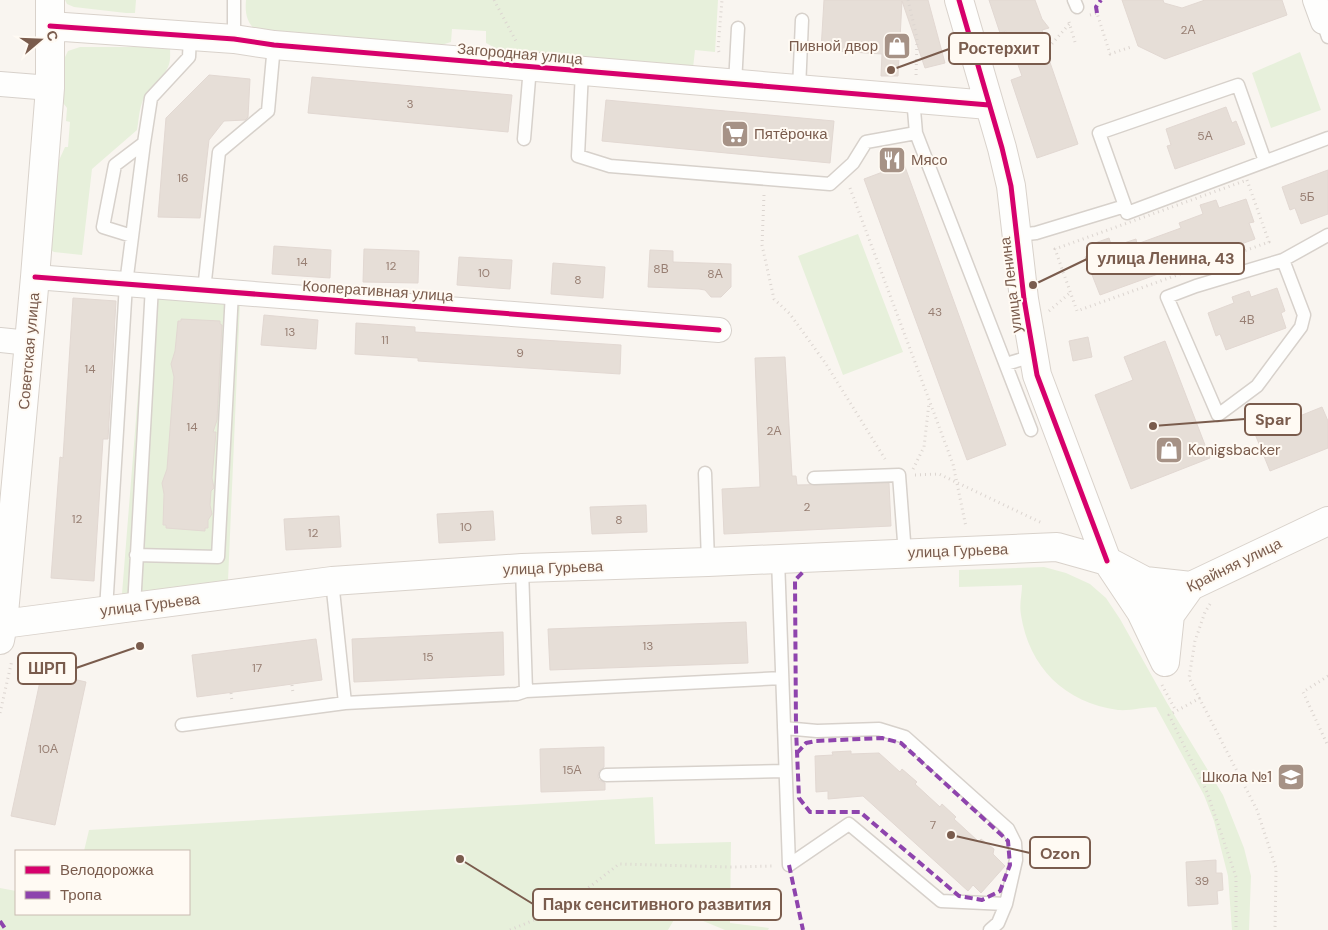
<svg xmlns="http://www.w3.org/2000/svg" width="1328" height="930" viewBox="0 0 1328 930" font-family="'DM Sans',sans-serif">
<rect width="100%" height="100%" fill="#f9f5f0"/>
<!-- green -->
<path fill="#e7f0db" d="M65 0H136L135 13H126L74 7 67 4Z
M246 0H718L715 52 695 50 693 68 501 51 486 43V31L452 29 451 42 438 46 256 31C246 21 245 13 246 0Z
M80 47H170C170 53 171 61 168 67 163 79 149 86 144 98 139 108 139 119 137 130L92 169 82 255 54 252 49 249 56 167 65 147H68L70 122 66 121 67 108 60 99 63 61 68 51Z
M1300 52 1321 110 1271 128 1252 73Z
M858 234 903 352 843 375 798 256Z
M146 294 240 302 228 581 122 594Z
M1044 567 1066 573 1090 584 1106 598 1120 619 1167 703 1223 795 1244 848 1251 876 1249 930H1232L1228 876 1214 821 1204 795 1156 707C1144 707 1130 711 1118 710 1065 703 1029 667 1021 615 1019 605 1022 594 1022 585L959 587V570Z
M653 797 655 844 731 842 730 923 769 928 768 930H725L679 911 668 930H0V888L16 891V914H189V851H84L89 830Z"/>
<!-- building -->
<path fill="#e6ded7" stroke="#e2d8d2" d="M824 0H928L945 63 925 68 902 1 898 76H881L882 54 821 50Z
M989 0H1035L1042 19 1049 28 1042 30 1047 44 1044 45 1078 144 1037 158 1011 80 1022 76 1006 31 1000 33Z
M1122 0H1163L1164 3 1182 8 1205 0H1282L1287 15 1165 59 1138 46Z
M209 75 250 79 248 117 245 120 224 121 209 140 200 218 158 217 166 118Z
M312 77 512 95 508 132 308 113Z
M606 100 834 121 830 163 602 141Z
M1226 107 1232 123 1236 121 1245 144 1175 169 1167 146 1171 145 1166 129Z
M904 164 1006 445 967 460 864 179Z
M1328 170V214L1301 224 1295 208 1290 210 1282 187Z
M1246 199 1254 222 1249 223 1255 239 1100 295 1085 257 1096 253 1092 244 1109 238 1112 247 1136 239 1137 244 1181 228 1179 223 1203 214 1200 205 1216 200 1219 208Z
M274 246 331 250 330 278 272 274Z
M364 249 419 251 418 283 363 282Z
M650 250 673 251V262L731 264V287L721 297H711L705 290 699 289 648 287Z
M459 257 512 260 510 289 457 285Z
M553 263 605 267 603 298 551 294Z
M1277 288 1285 311 1281 313 1286 328 1226 350 1220 334 1216 336 1208 313 1234 303 1232 297 1249 291 1251 297Z
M73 298 116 301 108 439H103L94 581 51 578 60 457 63 458Z
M264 315 318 320 316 349 261 345Z
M181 319 220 321V324L222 325 217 420 213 432H216L212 478 214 488 211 491 210 505 212 514 208 520V528H205V531L166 528V525H163L164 494 162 483 167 469 174 377 171 364 175 351 178 321H181Z
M356 323 415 327V332L621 345 620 374 418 361V358L355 354Z
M1088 337 1092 357 1073 361 1069 341Z
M1165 341 1210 458 1131 489 1095 395 1133 380 1124 357Z
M785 357 792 476H796L797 485 889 483 891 526 724 534 722 489 760 487 755 358Z
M1322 407 1328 421V448L1270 471 1255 434Z
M646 505 647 532 592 534 590 507Z
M493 511 495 540 439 543 437 514Z
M339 516 341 547 286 550 284 519Z
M746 622 748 663 550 670 548 629Z
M503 632 504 675 354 682 352 639Z
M316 639 322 680 197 697 192 655Z
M42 672 86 682 55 825 11 816Z
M604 747V767L599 771 598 776 599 780 605 783V790L541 792 540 749Z
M851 751V754L879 753 900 772 902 769 917 782 915 784 940 807 942 804 956 817 954 819 979 842 981 839 994 849 993 854 1005 866 981 893 973 885 968 891 863 796 828 799V791L816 792 815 756 833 755 832 752Z
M1216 860V873H1222L1223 890 1217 891 1218 904 1188 906 1186 862Z"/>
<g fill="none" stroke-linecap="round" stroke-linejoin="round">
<!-- lane casing -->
<g stroke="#d7d1cb" stroke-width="15">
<path id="lane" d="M1074 0 1077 7
M1323 22 1328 37
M234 39V0
M582 71 578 156 610 166 830 184 853 163 866 142 916 133
M735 84 738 28
M799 89 802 20
M913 98 916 133 1031 430
M524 139 530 67
M1125 206 1099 133 1238 85 1265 161
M1018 235 1036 233 1125 206 1127 213 1328 138
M132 236 103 227 115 165 144 143
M1283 260 1304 315 1301 327 1257 386 1218 415 1167 297 1196 286 1283 260 1328 235
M204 290 219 152 268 111 274 45
M1006 364 1033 356
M705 473 708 562
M814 478 899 475 904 541
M136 555 218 557 232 292
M778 559 789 865
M522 568 526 691
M332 581 345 703
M134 607 152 286
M106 610 126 284 144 143 151 98 189 57 190 36
M182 725 345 703 517 694 526 691 782 678
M784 728 817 731 879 729 905 737 1008 829 1015 843 1016 860 1006 904 941 901 849 824 789 865
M606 775 785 771
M990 930 998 923 1006 904"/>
</g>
<!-- street casing -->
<g stroke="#d7d1cb" stroke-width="26">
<path id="street" d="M1315 0 1323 22
M0 84 50 88
M35 277 719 330
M0 340 29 343"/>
</g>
<!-- secondary casing -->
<g stroke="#d9d2cb" stroke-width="30">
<path id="secondary" d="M959 0 1002 148 1011 186 1024 299 1037 375 1107 561 1141 612 1165 662
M50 26 234 39 274 45 989 105
M1141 612 1191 586 1328 521
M3 624 332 581 522 568 708 562 1057 547 1107 561 1145 581 1191 586
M0 640 3 624 35 277 50 88V0
M1165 662 1170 615 1190 587"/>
</g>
<!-- path -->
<path stroke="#dcd5d0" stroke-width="3" stroke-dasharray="1 4" stroke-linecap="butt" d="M494 0 517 43
M908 0 917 38 916 76
M1090 15 1097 13 1110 54 1131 47
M1069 22 1075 42
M719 52 718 49 722 0
M1001 63 1049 47 1071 22
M1247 180 1269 242 1077 311 1055 249Z
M850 188 953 464 966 527
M764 195 762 245 774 299 790 314 826 364 885 459
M1049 311 1071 292
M913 469 924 447 929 403
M915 475 939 474 1042 523
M1210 604 1205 612 1195 641 1189 678 1257 810 1276 868 1275 930
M1328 676 1303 692 1328 746
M292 685 293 693
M1162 685 1176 711
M231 693 232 702
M1200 698 1169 715 1207 792 1236 877V930
M0 713 12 660
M510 930 561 909 619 864 731 867 774 866"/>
<!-- lane -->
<use href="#lane" stroke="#fefefd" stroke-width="12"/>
<!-- street -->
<use href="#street" stroke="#fefefd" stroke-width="24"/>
<!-- secondary -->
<use href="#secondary" stroke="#fefefd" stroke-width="28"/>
<!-- quiet -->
<path stroke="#8e44ad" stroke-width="4" stroke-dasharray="8 4" stroke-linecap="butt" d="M1097 13 1096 7 1101 0
M797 753 806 743 816 741 882 738 901 743 1008 841 1010 865 1000 891 982 900 959 896 860 812H810L799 798 796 729 795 580 805 570
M789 865 803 930
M0 921 6 930"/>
<!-- cycleway casing -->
<g stroke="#fffaf3" stroke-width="8">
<path id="cycleway" d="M959 0 1002 148 1011 186 1024 299 1037 375 1107 561
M50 26 234 39 274 45 989 105
M35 277 719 330"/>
</g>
<!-- cycleway -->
<use href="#cycleway" stroke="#d6006c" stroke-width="5"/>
</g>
<!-- icons -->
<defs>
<g id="shop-square" transform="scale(1.4375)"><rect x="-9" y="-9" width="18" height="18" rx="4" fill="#a69286" stroke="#fffaf3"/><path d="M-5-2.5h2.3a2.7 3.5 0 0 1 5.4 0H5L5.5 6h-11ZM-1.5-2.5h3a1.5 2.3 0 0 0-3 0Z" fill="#fff"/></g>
<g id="supermarket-square" transform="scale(1.4375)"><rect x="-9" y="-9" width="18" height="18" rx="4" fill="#a69286" stroke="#fffaf3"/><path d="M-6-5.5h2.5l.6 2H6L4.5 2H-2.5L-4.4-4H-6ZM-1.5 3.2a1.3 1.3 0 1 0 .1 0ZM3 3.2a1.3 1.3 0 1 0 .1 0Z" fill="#fff"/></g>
<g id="restaurant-square" transform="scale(1.4375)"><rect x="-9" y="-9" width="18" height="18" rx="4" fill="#a69286" stroke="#fffaf3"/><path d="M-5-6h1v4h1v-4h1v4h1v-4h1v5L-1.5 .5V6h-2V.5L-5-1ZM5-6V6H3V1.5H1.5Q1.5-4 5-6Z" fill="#fff"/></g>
<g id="school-square" transform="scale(1.4375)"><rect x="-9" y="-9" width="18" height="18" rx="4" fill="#a69286" stroke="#fffaf3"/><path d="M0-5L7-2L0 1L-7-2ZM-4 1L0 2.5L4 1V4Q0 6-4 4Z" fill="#fff"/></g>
</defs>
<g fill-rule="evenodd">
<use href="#shop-square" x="897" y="46"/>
<use href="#supermarket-square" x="735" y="134"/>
<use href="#restaurant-square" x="892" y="160"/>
<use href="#shop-square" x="1169" y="450"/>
<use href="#school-square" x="1291" y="777"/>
</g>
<g text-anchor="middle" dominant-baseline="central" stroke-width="4" stroke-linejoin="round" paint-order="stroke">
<!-- number labels -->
<g font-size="12" fill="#977e72">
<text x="1188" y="30">2А</text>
<text x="410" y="104">3</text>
<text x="1205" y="136">5А</text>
<text x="183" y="178">16</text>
<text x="1307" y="197">5Б</text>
<text x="302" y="262">14</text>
<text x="391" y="266">12</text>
<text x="661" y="269">8В</text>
<text x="484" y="273">10</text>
<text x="715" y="274">8А</text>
<text x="578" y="280">8</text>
<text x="935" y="312">43</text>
<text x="1247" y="320">4В</text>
<text x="290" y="332">13</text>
<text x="385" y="340">11</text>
<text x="520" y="353">9</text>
<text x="90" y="369">14</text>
<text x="192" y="427">14</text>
<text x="774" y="431">2А</text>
<text x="807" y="507">2</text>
<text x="77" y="519">12</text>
<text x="619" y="520">8</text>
<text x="466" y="527">10</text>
<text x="313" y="533">12</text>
<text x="648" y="646">13</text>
<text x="428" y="657">15</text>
<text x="257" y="668">17</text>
<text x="48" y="749">10А</text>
<text x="572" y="770">15А</text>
<text x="933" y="825">7</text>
<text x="1202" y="881">39</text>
</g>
<!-- poi labels -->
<g font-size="15" fill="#7a5c4d" stroke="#fffaf3" text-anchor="start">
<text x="878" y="46" text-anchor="end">Пивной двор</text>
<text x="754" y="134">Пятёрочка</text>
<text x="911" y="160">Мясо</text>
<text x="1188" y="450">Konigsbacker</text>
<text x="1272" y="777" text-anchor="end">Школа №1</text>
</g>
<!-- street labels -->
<g font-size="15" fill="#7a5c4d" stroke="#fffaf3">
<text transform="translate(520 54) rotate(5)">Загородная улица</text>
<text transform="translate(1011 285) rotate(-97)">улица Ленина</text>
<text transform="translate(378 291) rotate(4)">Кооперативная улица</text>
<text transform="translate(29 351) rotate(-85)">Советская улица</text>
<text transform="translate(958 551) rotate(-2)">улица Гурьева</text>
<text transform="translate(1234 565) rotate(-26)">Крайняя улица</text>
<text transform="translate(553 568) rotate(-2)">улица Гурьева</text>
<text transform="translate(150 605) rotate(-7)">улица Гурьева</text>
</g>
</g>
<!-- callouts -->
<path fill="none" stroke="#7a5c4d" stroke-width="2" d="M891 70L949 49M1033 285L1087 259M1153 426L1245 419M140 646L76 668M951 835L1030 853M460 859L533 904"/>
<g fill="#7a5c4d" stroke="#fffaf3" stroke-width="2">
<circle cx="891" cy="70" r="5"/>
<circle cx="1033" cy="285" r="5"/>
<circle cx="1153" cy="426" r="5"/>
<circle cx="140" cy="646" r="5"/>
<circle cx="951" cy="835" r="5"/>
<circle cx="460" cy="859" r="5"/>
</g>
<g fill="#fffaf3" stroke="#7a5c4d" stroke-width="2">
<rect x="949" y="33" width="101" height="31" rx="5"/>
<rect x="1087" y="243" width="157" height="31" rx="5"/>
<rect x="1245" y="404" width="56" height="31" rx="5"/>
<rect x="18" y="653" width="58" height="31" rx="5"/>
<rect x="1030" y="837" width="60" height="31" rx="5"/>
<rect x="533" y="889" width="248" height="31" rx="5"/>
</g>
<g font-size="16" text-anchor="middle" font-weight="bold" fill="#7a5c4d">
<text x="999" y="54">Ростерхит</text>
<text x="1166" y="264">улица Ленина, 43</text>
<text x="1273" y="425">Spar</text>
<text x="47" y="674">ШРП</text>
<text x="1060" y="859">Ozon</text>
<text x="657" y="910">Парк сенситивного развития</text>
</g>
<!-- legend -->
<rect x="15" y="850" width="175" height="65" fill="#fffaf3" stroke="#cabbb1"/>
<rect x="25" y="866" width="25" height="8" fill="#d6006c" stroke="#cabbb1"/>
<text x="60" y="875" font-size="15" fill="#7a5c4d">Велодорожка</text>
<rect x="25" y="891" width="25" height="8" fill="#8e44ad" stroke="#cabbb1"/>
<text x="60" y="900" font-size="15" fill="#7a5c4d">Тропа</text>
<!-- north arrow -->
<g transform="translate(40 40) rotate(71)" stroke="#fffaf3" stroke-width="4" paint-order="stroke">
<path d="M0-4L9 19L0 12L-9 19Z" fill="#7a5c4d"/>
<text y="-8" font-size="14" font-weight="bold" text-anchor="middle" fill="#7a5c4d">С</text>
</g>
</svg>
